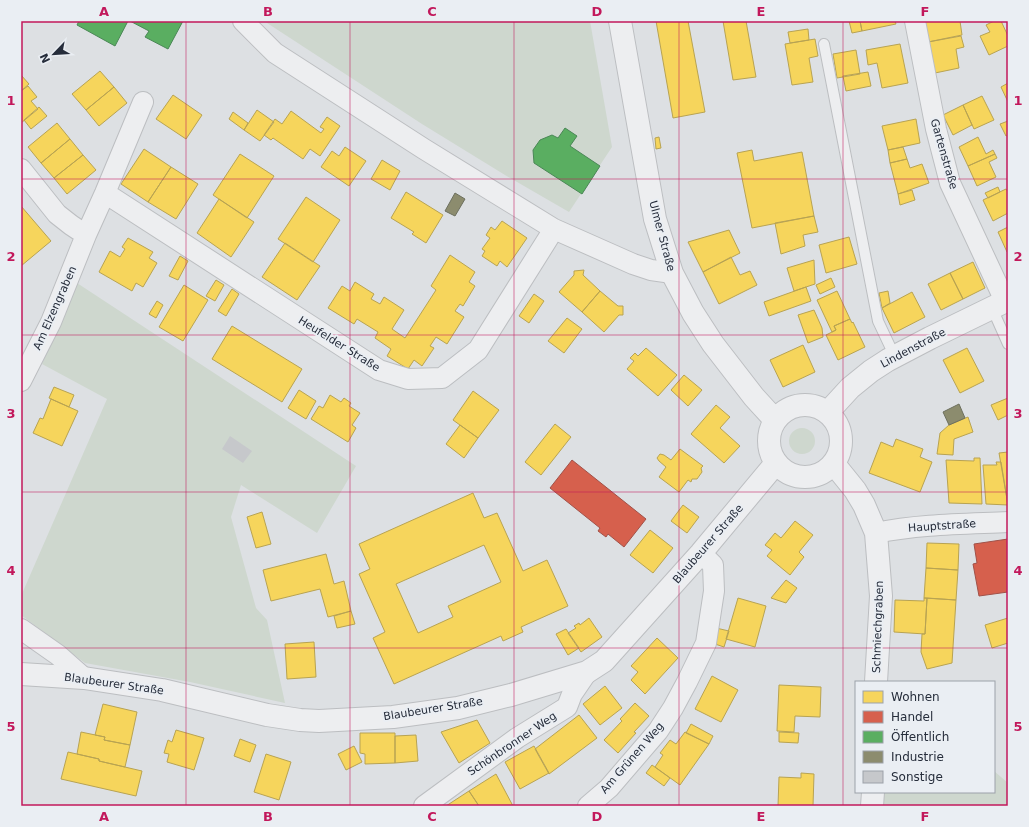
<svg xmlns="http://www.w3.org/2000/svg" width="1029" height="827" viewBox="0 0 1029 827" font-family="'DejaVu Sans',sans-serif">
<rect width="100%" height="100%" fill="#dde0e3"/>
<!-- green -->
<path fill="#ced7ce" d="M264 21H590L612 147 569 212 505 175 422 124Z
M77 283 356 466 317 533 241 485 231 517 256 608 267 620 285 703 190 682 85 663 21 615V596L107 399 42 364Z
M789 441a13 13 0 1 1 26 0a13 13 0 1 1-26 0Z
M994 771 1008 783V806H872L873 792H994Z"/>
<!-- homes -->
<path fill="#f6d55c" stroke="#b8a352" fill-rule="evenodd" d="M656 21H688L705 112 673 118Z
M723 21H746L756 77 733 80Z
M849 21H860L862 31 852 33Z
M860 21H895L896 24 862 31Z
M924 21H960L962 35 928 42Z
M994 21H1001L1008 36V46L989 55 980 36 990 32 986 25Z
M808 29 809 40 790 43 788 32Z
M961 36 964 47 956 49 959 68 935 73 928 42Z
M815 39 818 56 809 58 813 82 792 85 785 44Z
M900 44 908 83 882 88 877 63 868 65 866 50Z
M856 50 860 74 837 78 833 54Z
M100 71 114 87 86 110 72 94Z
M868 72 871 86 846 91 843 76Z
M21 75 29 84 21 91Z
M1008 83V102L1001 87Z
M28 86 37 97 31 101 38 109 21 123V91Z
M114 87 127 103 99 126 86 110Z
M173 95 202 115 186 139 156 119Z
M982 96 994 120 974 129 963 105Z
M963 105 972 125 953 135 943 115Z
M39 107 47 116 31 129 24 120Z
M257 110 274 122 260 141 244 130Z
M291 111 321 133 324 129 320 127 327 117 340 126 320 156 310 149 303 159 273 138 271 140 264 135 275 119 282 124Z
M233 112 248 123 244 130 229 119Z
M916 119 920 143 888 150 882 126Z
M1008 121V135L1006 136 1000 124Z
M57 123 70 139 41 163 28 147Z
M659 137 661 148 656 149 655 138Z
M978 137 986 154 993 150 995 154 968 166 959 147Z
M70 139 83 155 54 178 41 163Z
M345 147 366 161 349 186 321 167 332 151 339 156Z
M903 147 907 159 890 163 888 150Z
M144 149 171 167 148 202 121 184Z
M752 150 754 161 802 152 814 216 752 228 737 153Z
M240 154 274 176 247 218 213 195Z
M995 154 997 158 989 162 996 177 977 186 968 166Z
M83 155 96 170 67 194 54 178Z
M907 159 910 168 922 164 929 183 898 194 890 163Z
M382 160 400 171 390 190 371 179Z
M171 167 198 184 176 219 148 202Z
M998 187 1000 192 988 198 985 193Z
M1006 189 1008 192V213L993 221 983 200Z
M912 190 915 200 900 205 898 194Z
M406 192 443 215 426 243 412 234 414 232 391 218Z
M306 197 340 220 313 262 278 239Z
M219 199 254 222 231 257 197 233Z
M21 206 51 241 21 266Z
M814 216 818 232 803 235 805 246 781 254 775 223Z
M502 221 527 238 507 267 500 261 497 266 482 256 485 251 482 249 490 238 486 235 491 227 495 230Z
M1008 227V252H1007L998 232Z
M729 230 740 253 703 272 688 242Z
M849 237 857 264 826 273 819 245Z
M128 238 153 252 149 258 157 263 143 287 136 283 132 291 99 272 110 251 120 257 125 249 122 247Z
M285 243 320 266 297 300 262 277Z
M450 255 475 272 469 282 475 286 463 306 460 304 455 311 464 317 447 344 436 337 430 346 434 348 422 366 414 360 408 369 387 356 391 349 375 338 378 332 357 319 354 324 328 308 342 286 350 291 355 282 374 294 371 299 380 304 384 297 404 310 392 329 405 338 436 290 431 286Z
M180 256 188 261 178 280 169 276Z
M731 257 740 275 750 271 757 285 719 304 703 272Z
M814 260 815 284 794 291 787 268Z
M973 262 985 288 963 299 950 273Z
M584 270 583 275 600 291 582 312 559 292 574 275V271Z
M950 273 963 299 941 310 928 284Z
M831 278 835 287 820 294 816 285Z
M216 280 224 285 215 301 206 296Z
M184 285 208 300 183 341 159 327Z
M806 287 811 301 769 316 764 302Z
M232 289 239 294 226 316 218 311Z
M600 291 618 306H623V315H619L604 332 582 312Z
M837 291 850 319 834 326 836 330 832 332 817 300Z
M888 291 890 303 882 308 879 293Z
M912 292 925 317 894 333 882 308Z
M534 294 544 301 529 323 519 316Z
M157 301 163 305 156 318 149 314Z
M814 310 822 328 823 337 808 343 798 315Z
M567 318 582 329 564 353 548 341Z
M850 319 852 323 853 322 865 347 838 360 826 335 836 330 834 326Z
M232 326 302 369 282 402 212 359Z
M803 345 815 372 783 387 770 360Z
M646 348 677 375 658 396 627 369 634 361 630 358 635 353 638 356Z
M967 348 984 381 960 393 943 360Z
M684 375 702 390 688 406 671 390Z
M54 387 74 395 69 407 49 398Z
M299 390 316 401 306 419 288 408Z
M473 391 499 410 478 438 453 420Z
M330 395 341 402 344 398 351 403 349 406 360 413 352 425 356 428 348 442 311 419 319 406 323 408Z
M1008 398V415L998 420 991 405Z
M51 399 78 411 62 446 33 433 40 418 43 419Z
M716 405 730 417 720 428 740 446 724 463 691 434Z
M968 417 973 432 954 439 953 455 937 454 940 433 949 425Z
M555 424 571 437 541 475 525 462Z
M460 425 478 438 464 458 446 444Z
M896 439 923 449 920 457 932 462 920 492 869 473 881 442 893 447Z
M680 449 703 466 701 468 702 472 697 479H692L691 482 688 480 679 492 659 477 666 467 659 461 657 458 660 454 664 455 671 460Z
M1008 452V505L999 453Z
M974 458H980L982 504 949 503 946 460 974 461Z
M996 462H1001L1008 505 986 504 983 465H997Z
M473 493 484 518 497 513 523 571 547 560 568 606 521 627 523 632 503 641 501 636 394 684 373 638 385 632 359 574 370 569 359 544ZM484 545 501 582 448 606 453 617 418 633 396 584Z
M683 505 699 517 687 533 671 521Z
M262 512 271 544 256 548 247 517Z
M795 521 813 535 799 552 804 557 790 575 767 556 772 550 765 545 775 533 781 538Z
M650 530 673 548 653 573 630 555Z
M927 543 959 544 958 570 926 568Z
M326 554 334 584 344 581 351 611 328 617 320 589 271 601 263 570Z
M926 568 958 570 956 600 924 598Z
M786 580 797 588 786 603 771 598Z
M738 598 766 606 755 647 726 639Z
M924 598H927L925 634 894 632 895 600 924 601Z
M927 598 956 600 952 663 927 669 921 652 922 634H925Z
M351 611 355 624 337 628 334 616Z
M589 618 602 637 581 652 568 633 576 628 574 626 579 623 580 625Z
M1008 618V643L992 648 985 625Z
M716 628 729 631 724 647 712 643Z
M566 629 579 648 568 655 556 634Z
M657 638 678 658 645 694 631 680 638 672 631 666Z
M314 642 316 677 287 679 285 644Z
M712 676 738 690 721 722 695 709Z
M779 685 821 687 820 717 795 716 794 732 777 731Z
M605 686 622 708 600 725 583 704Z
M635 703 649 716 634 732 636 733 618 753 604 740 622 721 620 719Z
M103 704 137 712 130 745 104 740 105 737 95 735Z
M579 715 597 738 549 774 535 749Z
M477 720 490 743 459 763 441 732Z
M691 724 713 736 709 744 686 733Z
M176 730 204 738 194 770 167 762 169 754 164 753 168 740 172 742Z
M81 732 105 737 104 740 130 745 125 767 99 761V759L77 754Z
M685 732 709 744 680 785 655 767 663 755 660 753 670 740 676 744Z
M779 732 799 733 798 743 779 742Z
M360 733H395V763L365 764V754L360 753Z
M416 735 418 761 395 763V736Z
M240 739 256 745 250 762 234 756Z
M354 746 362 762 346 770 338 754Z
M534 746 549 773 520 789 505 762Z
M68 752 99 759V761L142 771 136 796 61 779Z
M266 754 291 762 279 800 254 792Z
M652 765 670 778 664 786 646 773Z
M801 773 814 774 813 806H778L779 777 801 778Z
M496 774 513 806H479L469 791Z
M469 791 479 806H446Z"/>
<!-- shops -->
<path fill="#d6604d" stroke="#a15148" d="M572 460 646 519 624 547 608 534 606 537 598 531 600 528 550 488Z
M1008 539V592L979 596 973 564 977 563 974 544Z"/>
<!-- public -->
<path fill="#5aae61" stroke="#4a8756" d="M79 21H128L115 46 77 25Z
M130 21H183L168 49 145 37 149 31Z
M565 128 577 136 570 146 600 166 582 194 534 163 533 150 540 140 552 135 558 138Z"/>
<!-- industry -->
<path fill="#8c8c6e" stroke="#6d705f" d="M455 193 465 199 455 216 445 211Z
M959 404 965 418 949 425 943 412Z"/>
<!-- building -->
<path fill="#c6c8cb" d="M230 436 252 451 243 463 222 449Z"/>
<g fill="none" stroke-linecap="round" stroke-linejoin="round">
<!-- service casing -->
<g stroke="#bcbec1" stroke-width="12">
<path id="service" d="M824 44 878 321 895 357
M992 308 1008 344"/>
</g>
<!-- minor casing -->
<g stroke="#bcbec1" stroke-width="22">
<path id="minor" d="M243 21 275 53 424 149 554 229 633 264 651 270 672 273
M915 21 936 129 950 183 1005 301
M21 169 57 214 71 225 86 235 51 322 21 381
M105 193 379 370 408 379 442 378 478 350 554 229
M86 235 105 193 143 102
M876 533C919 524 964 524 1008 522
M21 629 58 655 84 678
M424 806 517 738 567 707 572 694 587 672
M588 806 609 788 658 731 673 708 687 682 706 643 714 591 713 565 701 553"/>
</g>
<!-- tertiary casing -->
<g stroke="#bcbec1" stroke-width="24">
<path id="tertiary" d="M620 21 655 219 672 273 693 313 713 344 754 397 775 420
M769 441a36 36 0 1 1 72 0a36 36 0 1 1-72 0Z
M828 412 850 388 871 371 888 360 930 338 1008 300
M834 464 855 490 864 505 876 533 881 596 876 682
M21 674 84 678 162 690 267 715 300 720 319 721 393 717 458 708 511 695 587 672 604 661 701 553 776 463
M872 806 873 792"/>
</g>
<!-- service -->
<use href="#service" stroke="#edeef0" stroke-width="10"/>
<!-- minor -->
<use href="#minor" stroke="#edeef0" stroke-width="20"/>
<!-- tertiary -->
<use href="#tertiary" stroke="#edeef0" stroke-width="22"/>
</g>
<!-- grid -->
<path fill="none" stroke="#c2185b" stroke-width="1" stroke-opacity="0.55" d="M186 21V806M350 21V806M514 21V806M679 21V806M843 21V806M21 179H1008M21 335H1008M21 492H1008M21 648H1008"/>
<g text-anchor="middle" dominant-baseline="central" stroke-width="4" stroke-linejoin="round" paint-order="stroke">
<!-- street labels -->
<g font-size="11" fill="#262d3b" stroke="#eaeef3">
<text transform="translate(944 154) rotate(74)">Gartenstraße</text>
<text transform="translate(662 236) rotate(75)">Ulmer Straße</text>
<text transform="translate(55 308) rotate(-66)">Am Elzengraben</text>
<text transform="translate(339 344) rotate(32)">Heufelder Straße</text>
<text transform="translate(913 348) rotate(-28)">Lindenstraße</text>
<text transform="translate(942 526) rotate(-4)">Hauptstraße</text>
<text transform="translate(708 544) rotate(-49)">Blaubeurer Straße</text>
<text transform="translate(878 627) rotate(-88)">Schmiechgraben</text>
<text transform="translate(114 684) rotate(8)">Blaubeurer Straße</text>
<text transform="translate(433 709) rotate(-9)">Blaubeurer Straße</text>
<text transform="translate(512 744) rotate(-34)">Schönbronner Weg</text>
<text transform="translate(632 758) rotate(-49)">Am Grünen Weg</text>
</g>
</g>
<!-- border -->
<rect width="1029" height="827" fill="none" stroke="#eaeef3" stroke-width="44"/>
<!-- legend -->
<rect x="855" y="681" width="140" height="112" fill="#eaeef3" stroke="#9ca1a9"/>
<rect x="863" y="691" width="20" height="12" fill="#f6d55c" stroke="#9ca1a9"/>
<text x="891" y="701" font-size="12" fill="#262d3b">Wohnen</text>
<rect x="863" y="711" width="20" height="12" fill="#d6604d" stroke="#9ca1a9"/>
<text x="891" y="721" font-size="12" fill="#262d3b">Handel</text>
<rect x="863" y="731" width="20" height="12" fill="#5aae61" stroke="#9ca1a9"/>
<text x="891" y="741" font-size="12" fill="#262d3b">Öffentlich</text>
<rect x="863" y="751" width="20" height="12" fill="#8c8c6e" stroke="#9ca1a9"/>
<text x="891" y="761" font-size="12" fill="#262d3b">Industrie</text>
<rect x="863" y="771" width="20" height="12" fill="#c6c8cb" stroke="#9ca1a9"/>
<text x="891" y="781" font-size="12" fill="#262d3b">Sonstige</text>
<!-- north arrow -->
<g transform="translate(54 54) rotate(245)" stroke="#eaeef3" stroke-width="3" paint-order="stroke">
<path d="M0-3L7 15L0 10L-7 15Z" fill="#262d3b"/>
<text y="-6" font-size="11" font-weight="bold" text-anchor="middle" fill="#262d3b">N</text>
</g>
<rect x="22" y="22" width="985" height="783" fill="none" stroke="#c2185b" stroke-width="1.5"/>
<g font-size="13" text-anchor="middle" font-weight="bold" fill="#c2185b">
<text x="104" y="16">A</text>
<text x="268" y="16">B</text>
<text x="432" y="16">C</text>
<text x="597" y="16">D</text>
<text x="761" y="16">E</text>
<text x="925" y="16">F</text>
<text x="11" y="105">1</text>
<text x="1018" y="105">1</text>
<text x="11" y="261">2</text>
<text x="1018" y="261">2</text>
<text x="11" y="418">3</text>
<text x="1018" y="418">3</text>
<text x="11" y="575">4</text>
<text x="1018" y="575">4</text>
<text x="11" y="731">5</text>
<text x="1018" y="731">5</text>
<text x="104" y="821">A</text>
<text x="268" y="821">B</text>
<text x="432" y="821">C</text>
<text x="597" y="821">D</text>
<text x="761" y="821">E</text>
<text x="925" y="821">F</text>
</g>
</svg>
